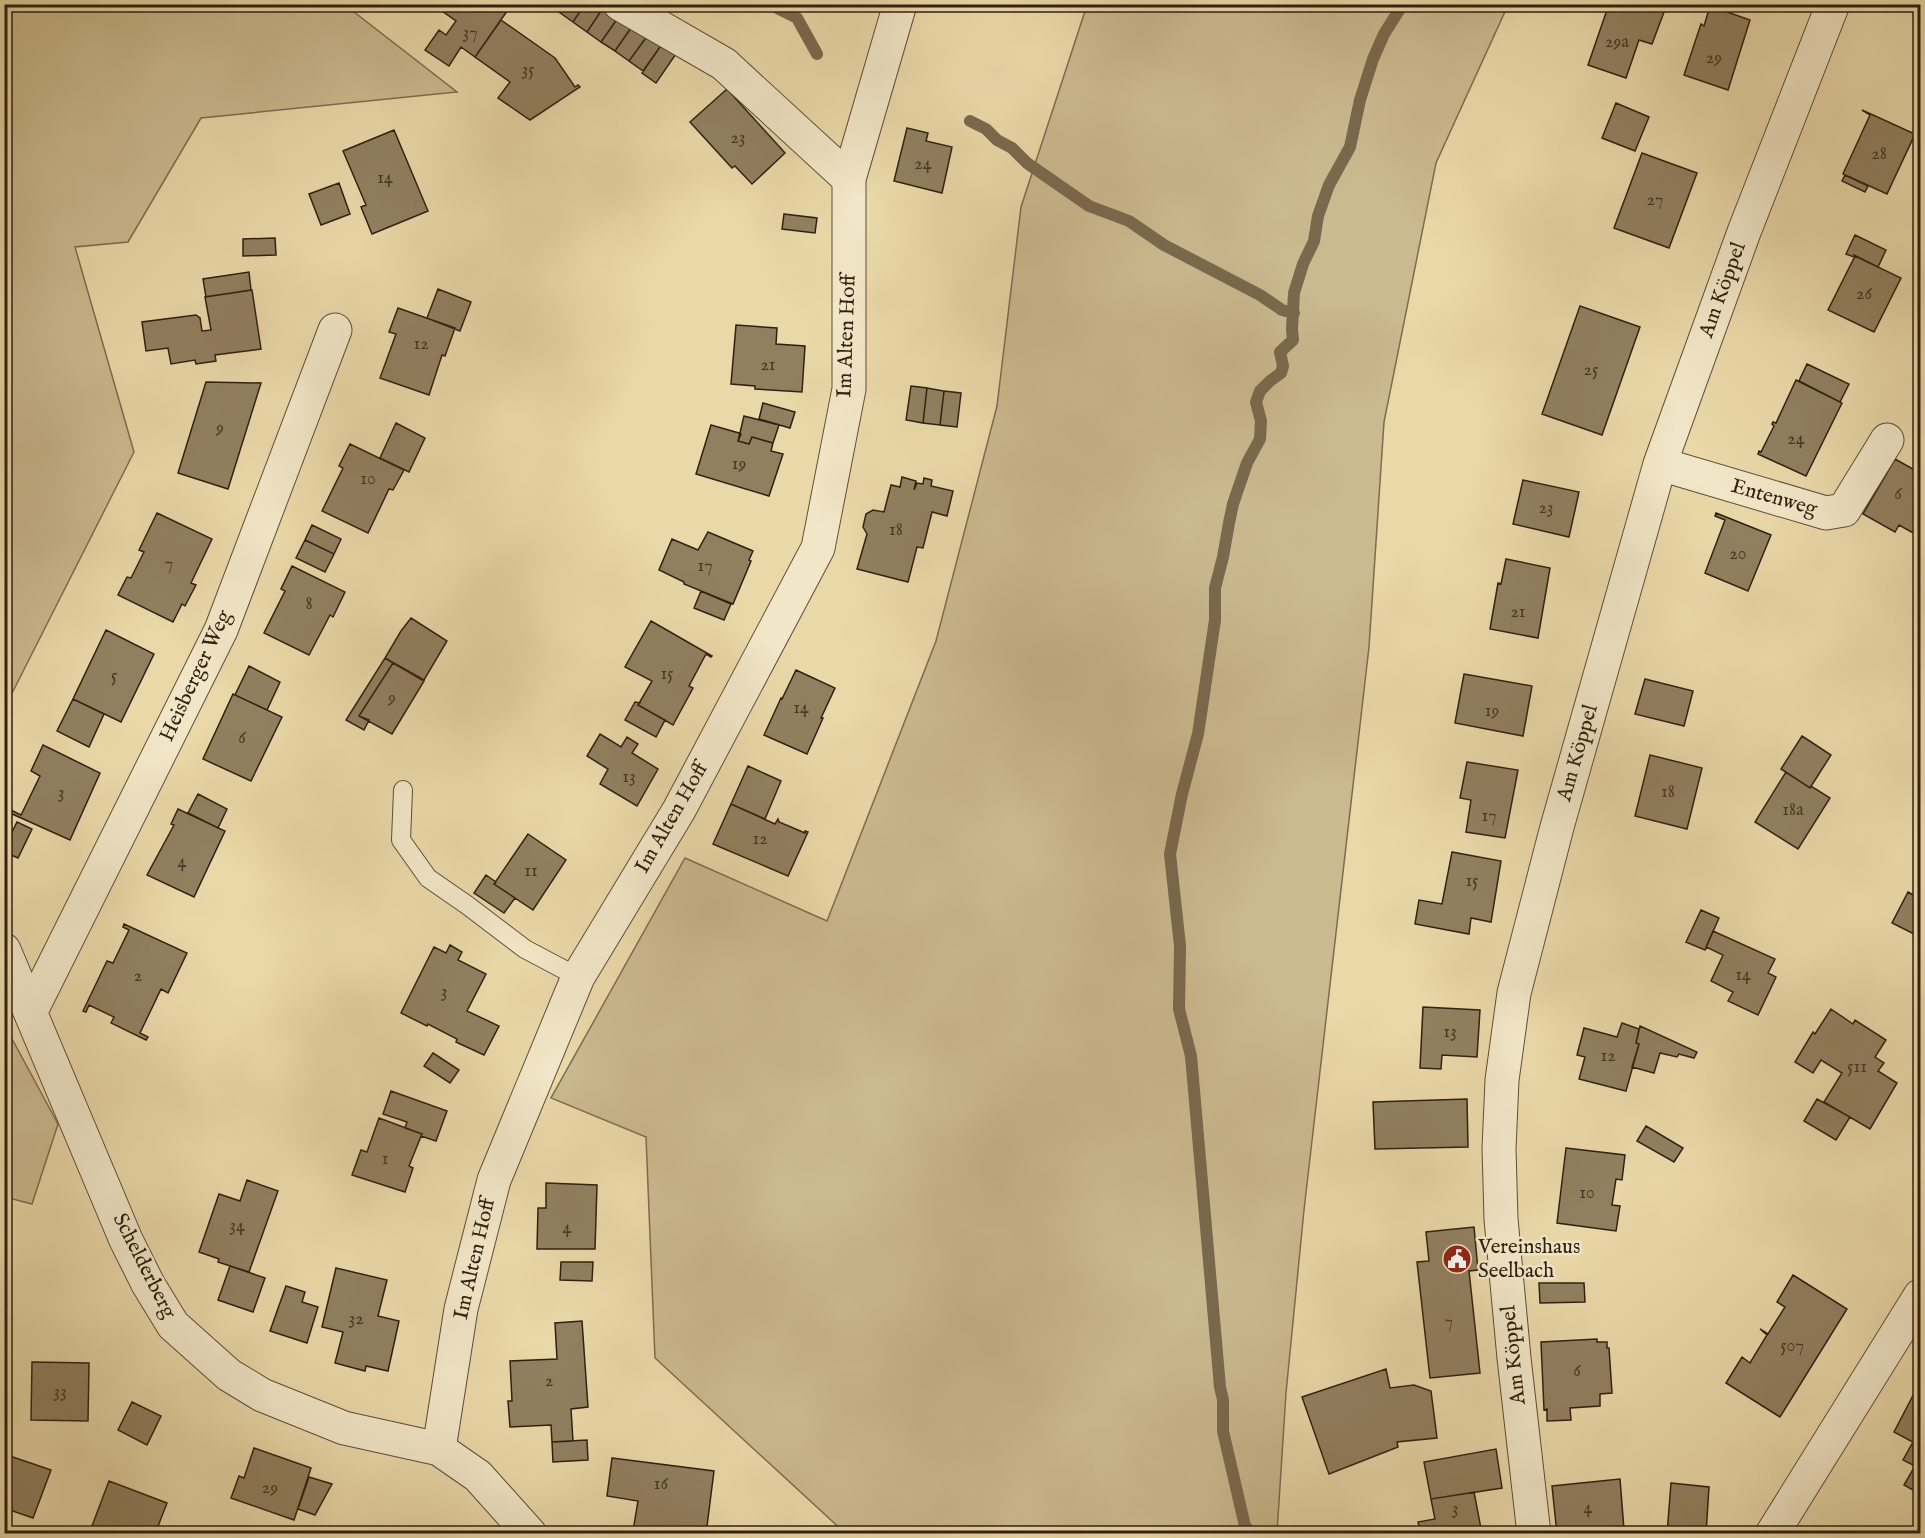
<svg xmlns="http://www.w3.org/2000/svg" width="1925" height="1538" viewBox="0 0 1925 1538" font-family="'IM FELL English',serif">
<rect width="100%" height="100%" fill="#ead8a9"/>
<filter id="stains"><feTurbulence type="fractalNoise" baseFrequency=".00333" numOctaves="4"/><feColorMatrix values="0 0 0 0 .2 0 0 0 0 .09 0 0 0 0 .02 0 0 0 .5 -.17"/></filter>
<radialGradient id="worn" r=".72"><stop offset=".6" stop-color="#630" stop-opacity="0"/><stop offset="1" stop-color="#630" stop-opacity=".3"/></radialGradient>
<!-- green -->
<path fill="#cbb98f" stroke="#7e6c50" stroke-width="1.5" d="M5 4 345 5 457 92 201 118 128 242 75 247 134 452 5 707Z
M1087 5H1508L1436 163 1384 422 1369 647 1304 1210 1286 1393 1277 1533H845L655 1358 646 1137 551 1098 685 858 827 921 936 641 997 406 1021 207Z
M4 1024 58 1124 32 1204 5 1197Z"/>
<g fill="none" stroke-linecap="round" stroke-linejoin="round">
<!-- stream -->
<path stroke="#7a694d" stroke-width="12" d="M769 4 797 18 817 54
M970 121 986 129 997 140 1012 148 1027 163 1089 206 1129 221 1164 245 1260 295 1282 310 1294 313
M1252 1534 1245 1526 1223 1431V1400L1220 1387 1191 1056 1179 1009 1180 946 1170 854 1182 794 1198 734 1215 620V588L1223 557 1229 523 1233 504 1247 463 1260 439 1261 421 1256 402 1260 391 1270 381 1281 373 1283 366 1280 352 1293 340 1292 329 1294 293 1303 264 1314 241 1318 216 1329 185 1350 147 1360 100 1373 59 1384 34 1403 4"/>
</g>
<!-- building -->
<path fill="#918060" stroke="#312011" stroke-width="1.5" d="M432 4 509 5 512 4 475 57 461 47 449 66 425 50 439 30 446 35 456 21Z
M564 4H585L573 22 559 12Z
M585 4 605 5 587 32 573 22Z
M1609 4H1667L1652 44 1639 40 1626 78 1588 65Z
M605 5 620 15 601 42 587 32Z
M1710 6 1750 20 1728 90 1684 75 1701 24 1704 26Z
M620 15 633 25 615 51 601 42Z
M501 20 555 58 575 87 578 85 580 87 530 120 498 98 510 82 475 57Z
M633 25 648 35 629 61 615 51Z
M648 35 662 44 643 71 629 61Z
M662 44 676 54 656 83 642 73Z
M727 89 785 153 752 184 735 166 732 168 690 122Z
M1616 103 1649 117 1635 151 1602 138Z
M1862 110 1915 134 1887 194 1843 174 1870 115Z
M907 128 928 133 926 141 952 147 942 193 894 181Z
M394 130 428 211 372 234 361 207 366 205 343 151Z
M1642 153 1697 173 1669 248 1614 228Z
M1845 175 1868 186 1865 192 1842 181Z
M339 183 350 214 321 225 309 194Z
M784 214 817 218 815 233 782 229Z
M1855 235 1886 250 1878 267 1854 255V257L1846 254Z
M275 238 276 255 243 256V239Z
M1855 256 1901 278 1874 332 1828 310Z
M249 272 251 290 206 297 203 279Z
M438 289 471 302 460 331 427 318Z
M252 290 261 349 215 355 216 361 196 364 195 360 171 364 168 348 146 351 142 322 196 315 200 318 202 331 211 330 205 297Z
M1580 306 1640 327 1602 435 1542 414Z
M398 308 455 328 445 356 442 355 429 395 380 378 396 334 389 332Z
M736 325 777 328 776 344 805 346 802 392 755 389V386L731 384Z
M1807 364 1849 384 1840 402 1799 381Z
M1796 380 1842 403 1806 476 1758 454 1759 451 1761 452 1774 426 1772 424 1773 422 1776 423Z
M206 382 261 383 228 489 178 473Z
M911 386 927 388 923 423 906 420Z
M927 388 944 391 940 425 923 423Z
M944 391 961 393 957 427 940 425Z
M763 403 795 412 790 428 759 419Z
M744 416 779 425 773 443 752 437 749 444 738 441Z
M396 423 425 438 409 472 380 458Z
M711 425 739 433 741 434 738 441 749 444 752 437 773 443 771 451 783 454 769 496 696 474Z
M350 444 404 470 393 490 389 489 368 533 322 511 343 468 339 466Z
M1895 459 1920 473V525L1915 534 1899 525 1895 532 1863 514Z
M902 477 916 481 914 490 917 483 923 484 924 478 932 480 931 486 953 491 947 516 932 512 923 548 917 547 908 582 857 569 867 534 863 527 866 514 873 510 884 512 891 485 900 487Z
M1523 480 1579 492 1569 537 1513 524Z
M157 513 212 539 191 583 196 585 185 606 182 604 173 622 118 595 127 577 131 578 144 552 139 550Z
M1716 513 1771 535 1748 591 1705 573 1725 520 1715 516Z
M312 525 341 539 334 554 305 540Z
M708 532 753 551 749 560 751 561 733 604 684 584V582L659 570 672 539 698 550Z
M305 540 334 554 325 572 296 558Z
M1506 559 1550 568 1538 638 1490 629 1498 583 1501 584Z
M292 566 345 592 333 617 330 615 309 655 264 633 285 591 281 589Z
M701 591 731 604 724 620 694 608Z
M411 618 447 641 424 680 385 658 401 631Z
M651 621 712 656 711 657 706 654 689 686 693 688 673 725 638 705 652 681 625 667Z
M106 630 154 654 121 722 73 699Z
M385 658 393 663 359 716 369 720 364 730 346 720Z
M393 663 424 681 392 734 359 716Z
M249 666 280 682 267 710 235 695Z
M796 670 835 688 821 718H823L807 754 764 735 781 698 782 699Z
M1464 674 1532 686 1523 736 1455 723Z
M1645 679 1693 691 1684 726 1635 714Z
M233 694 282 717 251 781 203 759Z
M73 699 104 714 89 747 57 731Z
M635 702 640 703 638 705 665 720 656 737 625 720Z
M600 734 621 747 627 737 638 744 632 753 658 769 637 806 600 784 608 769 587 756Z
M1802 736 1831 755 1810 788 1781 769Z
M43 745 100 773 70 840 10 813 11 810 21 815 40 776 31 771Z
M1650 755 1702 768 1687 829 1635 816Z
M1467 762 1518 770 1505 838 1466 832 1471 800 1460 798Z
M748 766 781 781 765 819 731 804Z
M1786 772 1810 788 1811 786 1830 798 1798 849 1755 822Z
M198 794 227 809 218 828 188 813Z
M731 804 775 824 778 819 779 822 805 833V831L808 832 788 876 713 844Z
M178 809 225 831 194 897 147 875 174 825 171 824Z
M17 822 32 829 18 858 4 852V848Z
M528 834 566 860 533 910 494 884Z
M1452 852 1501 861 1491 922 1471 918 1469 934 1415 924 1419 900 1442 904Z
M486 875 496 882 494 884 515 898 504 913 474 893Z
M1908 892 1920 899V937L1892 923Z
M1701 910 1719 918 1705 950 1686 942Z
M124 924 187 953 168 993 161 989 140 1033 148 1037 146 1040 111 1023 114 1017 89 1005 86 1012 83 1011 107 961 113 963 129 930 123 927Z
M1713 931 1775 959 1768 973 1776 977 1758 1015 1728 1001 1733 992 1711 981 1723 955 1706 947Z
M450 945 462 952 458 960 486 974 467 1011 499 1026 484 1055 456 1042 457 1039 428 1024 427 1026 401 1013 434 947 446 953Z
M1423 1007 1480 1010 1477 1057 1442 1055 1441 1069 1420 1068Z
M1831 1009 1853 1024 1855 1020 1886 1040 1875 1057 1884 1063 1878 1071 1897 1083 1870 1129 1824 1102 1842 1073 1821 1060 1813 1073 1795 1062 1813 1032 1815 1034Z
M1622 1023 1639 1029 1636 1043 1639 1044 1626 1091 1579 1079 1585 1057 1577 1055 1584 1028 1617 1037Z
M1640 1026 1697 1052 1694 1058 1679 1054 1677 1057 1660 1053 1654 1073 1632 1067 1639 1044 1636 1043Z
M433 1053 459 1070 450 1083 424 1066Z
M391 1091 447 1111 436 1141 421 1136 422 1134 405 1128 407 1122 383 1114Z
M1467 1099 1468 1147 1375 1149 1373 1102Z
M1817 1099 1850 1117 1836 1140 1804 1121Z
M379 1118 422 1134 409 1166 413 1168 405 1192 352 1175 361 1150 367 1152Z
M1646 1126 1683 1148 1674 1162 1637 1141Z
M1566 1148 1625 1155 1622 1180 1616 1179 1612 1205 1620 1206 1616 1231 1557 1223Z
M247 1180 278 1191 249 1272 218 1262 219 1259 199 1252 219 1194 240 1201Z
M546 1183 597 1185 595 1249H537L538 1208H546Z
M1474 1227 1478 1270 1469 1271 1480 1373 1430 1378 1417 1262 1429 1261 1426 1232Z
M561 1262H593L592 1281 560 1280Z
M230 1266 265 1278 253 1312 218 1300Z
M336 1268 387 1280 378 1316 399 1321 388 1371 366 1366 365 1371 335 1363 343 1332 322 1327Z
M1793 1275 1847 1309 1780 1417 1726 1383 1742 1357 1750 1363 1767 1335 1760 1329 1768 1334 1785 1307 1777 1302Z
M1539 1283H1584L1585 1302 1540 1303Z
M286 1286 305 1292 302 1302 318 1307 307 1343 270 1331Z
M582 1321 588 1407 571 1409 573 1441 552 1442 551 1425 510 1427 508 1401H512L510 1361 557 1359 555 1323Z
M1597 1339V1342H1607V1348H1609L1612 1393 1600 1394V1406L1570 1408 1571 1420 1547 1421V1409L1544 1410 1541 1342Z
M32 1362 89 1363 88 1421 31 1420Z
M1386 1369 1390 1388 1414 1385 1431 1391 1437 1438 1397 1442 1398 1447 1329 1474 1302 1397Z
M1920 1382V1446L1894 1432Z
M132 1402 161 1416 147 1445 118 1430Z
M587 1440 588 1460 553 1462 552 1442Z
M1913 1442 1920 1446V1494L1904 1485 1915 1466 1903 1460Z
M254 1448 311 1468 294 1520 231 1498 239 1476 244 1478Z
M1496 1449 1502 1488 1431 1499 1424 1462Z
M4 1454 51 1470 33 1518 4 1508Z
M612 1458 714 1471 706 1534H648L633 1531 638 1501 607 1496Z
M309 1477 332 1484 315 1515 298 1509Z
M1620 1479 1624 1530 1587 1534H1557L1552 1486Z
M109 1481 167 1503 155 1534H89Z
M1671 1483 1709 1487 1706 1534H1667Z
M1474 1492 1482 1534H1421L1418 1522 1435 1519 1431 1499Z"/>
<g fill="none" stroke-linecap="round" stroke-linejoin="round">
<!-- service casing -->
<g stroke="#5f4e37" stroke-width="20">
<path id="service" d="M403 790 401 840 428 878 467 905 525 949 578 977"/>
</g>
<!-- minor casing -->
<g stroke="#5f4e37" stroke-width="35">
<path id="minor" d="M620 4 724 64 849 179
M1660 464 1826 513 1844 510 1887 440
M4 950 126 1240 148 1284 173 1325 229 1375 262 1395 344 1428 439 1449 478 1476 530 1534
M31 1011 221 630 335 330
M439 1449 461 1309 494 1180 578 977 679 810 818 548 849 389V179L900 4
M1534 1534 1514 1358 1501 1219 1499 1149 1502 1080 1514 993 1557 827 1660 464 1744 232 1833 4
M1772 1534 1920 1296"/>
</g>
<!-- service -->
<use href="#service" stroke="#f1e6c7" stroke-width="18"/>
<!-- minor -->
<use href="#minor" stroke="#f1e6c7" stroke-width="33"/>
</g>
<!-- icons -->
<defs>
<g id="civic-disc" transform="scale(1.5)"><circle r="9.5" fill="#8f2418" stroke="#f1e6c7"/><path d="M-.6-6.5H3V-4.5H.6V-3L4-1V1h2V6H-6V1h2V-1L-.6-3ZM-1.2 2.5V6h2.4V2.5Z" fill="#fff"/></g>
</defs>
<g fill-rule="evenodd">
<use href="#civic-disc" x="1457" y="1259"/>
</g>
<g text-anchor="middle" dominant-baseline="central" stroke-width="5" stroke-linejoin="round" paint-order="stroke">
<!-- number labels -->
<g font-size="18" fill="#493825">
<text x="470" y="33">37</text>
<text x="1617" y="42">29a</text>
<text x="1714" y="58">29</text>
<text x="528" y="70">35</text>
<text x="738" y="138">23</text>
<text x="1879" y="154">28</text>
<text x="923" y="164">24</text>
<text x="385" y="178">14</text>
<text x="1655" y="200">27</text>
<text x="1864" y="294">26</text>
<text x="421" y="344">12</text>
<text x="768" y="365">21</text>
<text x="1591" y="370">25</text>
<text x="220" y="428">9</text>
<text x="1796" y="439">24</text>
<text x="739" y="464">19</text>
<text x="368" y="479">10</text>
<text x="1898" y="494">6</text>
<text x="1546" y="508">23</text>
<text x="896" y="530">18</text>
<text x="1738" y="554">20</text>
<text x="169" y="564">7</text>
<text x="705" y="566">17</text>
<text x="309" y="604">8</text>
<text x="1518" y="612">21</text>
<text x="667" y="674">15</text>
<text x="114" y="676">5</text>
<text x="392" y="698">9</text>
<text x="801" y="708">14</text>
<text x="1492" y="711">19</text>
<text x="242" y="738">6</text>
<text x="629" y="777">13</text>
<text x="1668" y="792">18</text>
<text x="61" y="793">3</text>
<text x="1793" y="810">18a</text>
<text x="1489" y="816">17</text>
<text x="760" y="839">12</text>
<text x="182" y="862">4</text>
<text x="531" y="871">11</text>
<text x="1472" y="881">15</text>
<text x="1743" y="975">14</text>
<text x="138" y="976">2</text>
<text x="444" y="992">3</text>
<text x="1450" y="1032">13</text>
<text x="1608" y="1056">12</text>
<text x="1857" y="1067">511</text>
<text x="385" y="1159">1</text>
<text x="1587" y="1193">10</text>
<text x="237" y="1226">34</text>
<text x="567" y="1228">4</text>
<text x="356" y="1319">32</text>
<text x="1449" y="1322">7</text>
<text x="1792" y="1346">507</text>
<text x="1577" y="1371">6</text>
<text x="549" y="1381">2</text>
<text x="60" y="1392">33</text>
<text x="661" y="1484">16</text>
<text x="270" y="1488">29</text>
<text x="1588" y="1508">4</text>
<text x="1455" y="1509">3</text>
</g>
<!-- street labels -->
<g font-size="21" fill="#312011" stroke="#f1e6c7">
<text transform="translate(1723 290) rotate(-70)">Am Köppel</text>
<text transform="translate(847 336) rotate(-88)">Im Alten Hoff</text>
<text transform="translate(1774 498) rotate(16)">Entenweg</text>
<text transform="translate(196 676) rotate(-65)">Heisberger Weg</text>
<text transform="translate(1578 753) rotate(-74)">Am Köppel</text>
<text transform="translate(672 818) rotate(-60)">Im Alten Hoff</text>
<text transform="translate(475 1259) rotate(-77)">Im Alten Hoff</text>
<text transform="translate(144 1266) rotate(63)">Schelderberg</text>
<text transform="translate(1514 1355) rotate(-96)">Am Köppel</text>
</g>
<!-- poi labels -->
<g font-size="21" fill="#312011" stroke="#f1e6c7" text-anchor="start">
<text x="1478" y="1247">Vereinshaus<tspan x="1478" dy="24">Seelbach</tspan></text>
</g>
</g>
<!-- margin -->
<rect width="1925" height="1538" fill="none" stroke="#ead8a9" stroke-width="24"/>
<rect x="6" y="6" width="1913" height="1526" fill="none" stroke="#312011" stroke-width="3"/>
<rect x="12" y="12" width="1901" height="1514" fill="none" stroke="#312011" stroke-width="1.5"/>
<rect width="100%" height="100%" filter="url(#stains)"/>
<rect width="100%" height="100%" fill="url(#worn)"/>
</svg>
